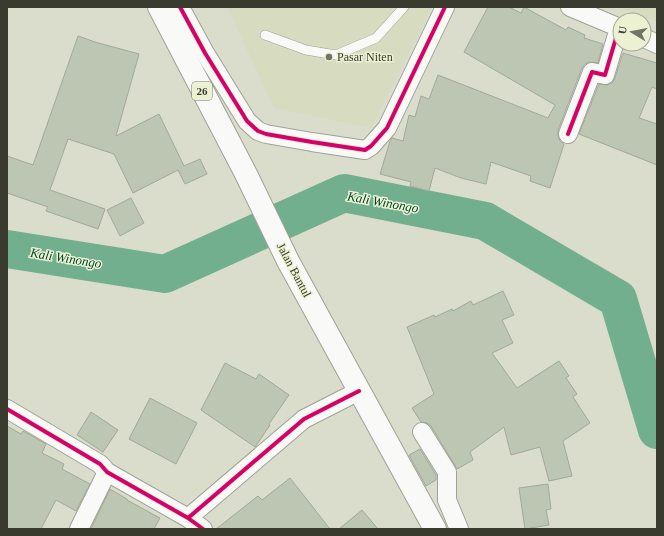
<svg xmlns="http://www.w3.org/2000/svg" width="664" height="536" viewBox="0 0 664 536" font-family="'Times New Roman',serif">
<rect width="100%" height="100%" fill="#daddcc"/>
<!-- built -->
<path fill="#d7dbbf" d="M227 7H432L371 128 274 108Z
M617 7H657V22Z"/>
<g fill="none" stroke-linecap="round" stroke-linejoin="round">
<!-- river -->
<path stroke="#72af8f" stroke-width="38" d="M7 249 165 274 344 193 485 221 618 299 657 430"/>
</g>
<!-- building -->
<path fill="#bcc6b3" stroke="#a2a89b" d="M488 7H509L521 13 524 7 566 30 568 27 585 35 584 38 603 44 598 63 589 62 585 64 582 68 558 130V136L560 141 564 144 550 188 530 181 531 176 491 162 486 184 461 178 435 168 429 191 410 186 411 182 380 174 390 141 392 138 403 141 409 115 415 117 421 96 429 99 438 75 548 118 555 105 464 52Z
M78 36 95 42 139 54 116 136 159 114 184 166 200 159 207 174 185 184 178 170 133 193 114 154 68 139 50 190 105 209 98 229 46 211 48 207 7 193V156L33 165Z
M623 53 657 63V89L652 87 639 118 657 124V165L579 134 599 84 607 85 613 82 615 78Z
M131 198 144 223 120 236 107 210Z
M503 291 514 315 502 320 513 343 492 353 517 388 559 361 569 376 566 378 577 394 573 397 590 423 563 441 572 476 549 481 540 447 511 455 504 427 470 452 473 460 457 469 431 426 427 423 421 422 412 408 434 394 407 327 434 315 435 317 452 309 453 311 471 301 473 305Z
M225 363 256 379 259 374 289 395 269 424 270 425 255 447 201 410Z
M150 398 197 423 176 464 129 439Z
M91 412 118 430 103 452 77 435Z
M7 426 21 434 23 431 46 444 42 453 64 464 62 469 90 484 76 511 56 500 41 529H7Z
M420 449 436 475V480L426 486 409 455Z
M290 478 330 529H216L258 496 262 500Z
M548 484 551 509 546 510 549 525 525 529 519 488Z
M110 489 127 499V500L160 518 154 529H91Z
M362 510 378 529H339Z"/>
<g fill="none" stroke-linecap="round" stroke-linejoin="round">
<!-- service casing -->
<g stroke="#a0a294" stroke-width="10">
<path id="service" d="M265 35 306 50 336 55 376 38 404 7"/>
</g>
<!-- minor casing -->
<g stroke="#a0a294" stroke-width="20">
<path id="minor" d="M180 7 205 53 247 121 258 131 266 134 312 142 365 150 371 146 387 128 445 7
M570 7 620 28
M644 38 657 44
M568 134 592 72 605 75 619 28
M7 409 100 464 107 472 188 518 203 529
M422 432 447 472V500L459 529
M188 518 304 419 359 391
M79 529 107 472"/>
</g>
<!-- primary casing -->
<g stroke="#a0a294" stroke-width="24">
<path id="primary" d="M159 7 246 174 288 261 435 529"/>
</g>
<!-- service -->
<use href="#service" stroke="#f9faf7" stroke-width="9"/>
<!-- minor -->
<use href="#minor" stroke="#f9faf7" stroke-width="18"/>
<!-- primary -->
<use href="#primary" stroke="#f9faf7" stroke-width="22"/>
<!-- cycleway casing -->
<g stroke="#ecf1d2" stroke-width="6">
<path id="cycleway" d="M180 7 205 53 247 121 258 131 266 134 312 142 365 150 371 146 387 128 445 7
M568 134 592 72 605 75 619 28
M7 409 100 464 107 472 188 518 203 529
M188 518 304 419 359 391"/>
</g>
<!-- cycleway -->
<use href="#cycleway" stroke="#d6006c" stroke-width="4"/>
</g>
<!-- markers -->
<circle fill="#717466" stroke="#ecf1d2" stroke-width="1.5" cx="329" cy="57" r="4"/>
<g text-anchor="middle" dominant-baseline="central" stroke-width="3" stroke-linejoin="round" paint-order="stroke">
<!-- shield labels -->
<rect fill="#ecf1d2" stroke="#6f7260" stroke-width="1" x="192" y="82" width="20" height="18" rx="3"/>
<g font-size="11" font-weight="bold" fill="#393b2f">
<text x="202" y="91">26</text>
</g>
<!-- poi labels -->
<g font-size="12" fill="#393b2f" stroke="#ecf1d2" text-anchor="start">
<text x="337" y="57">Pasar Niten</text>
</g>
<!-- street labels -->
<g font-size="12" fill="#393b2f" stroke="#ecf1d2">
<text transform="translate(294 270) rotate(62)">Jalan Bantul</text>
</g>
<!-- water labels -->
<g font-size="13" font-style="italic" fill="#004930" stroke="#ecf1d2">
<text transform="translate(383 202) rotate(10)">Kali Winongo</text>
<text transform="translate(66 258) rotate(9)">Kali Winongo</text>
</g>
</g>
<!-- border -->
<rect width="664" height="536" fill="none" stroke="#393b2f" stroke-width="16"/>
<!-- north arrow -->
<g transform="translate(632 32) rotate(280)"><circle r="19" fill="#ecf1d2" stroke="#a4a891"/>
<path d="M0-3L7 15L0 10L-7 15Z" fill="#717466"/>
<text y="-6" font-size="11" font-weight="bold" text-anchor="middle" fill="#393b2f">U</text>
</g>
</svg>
